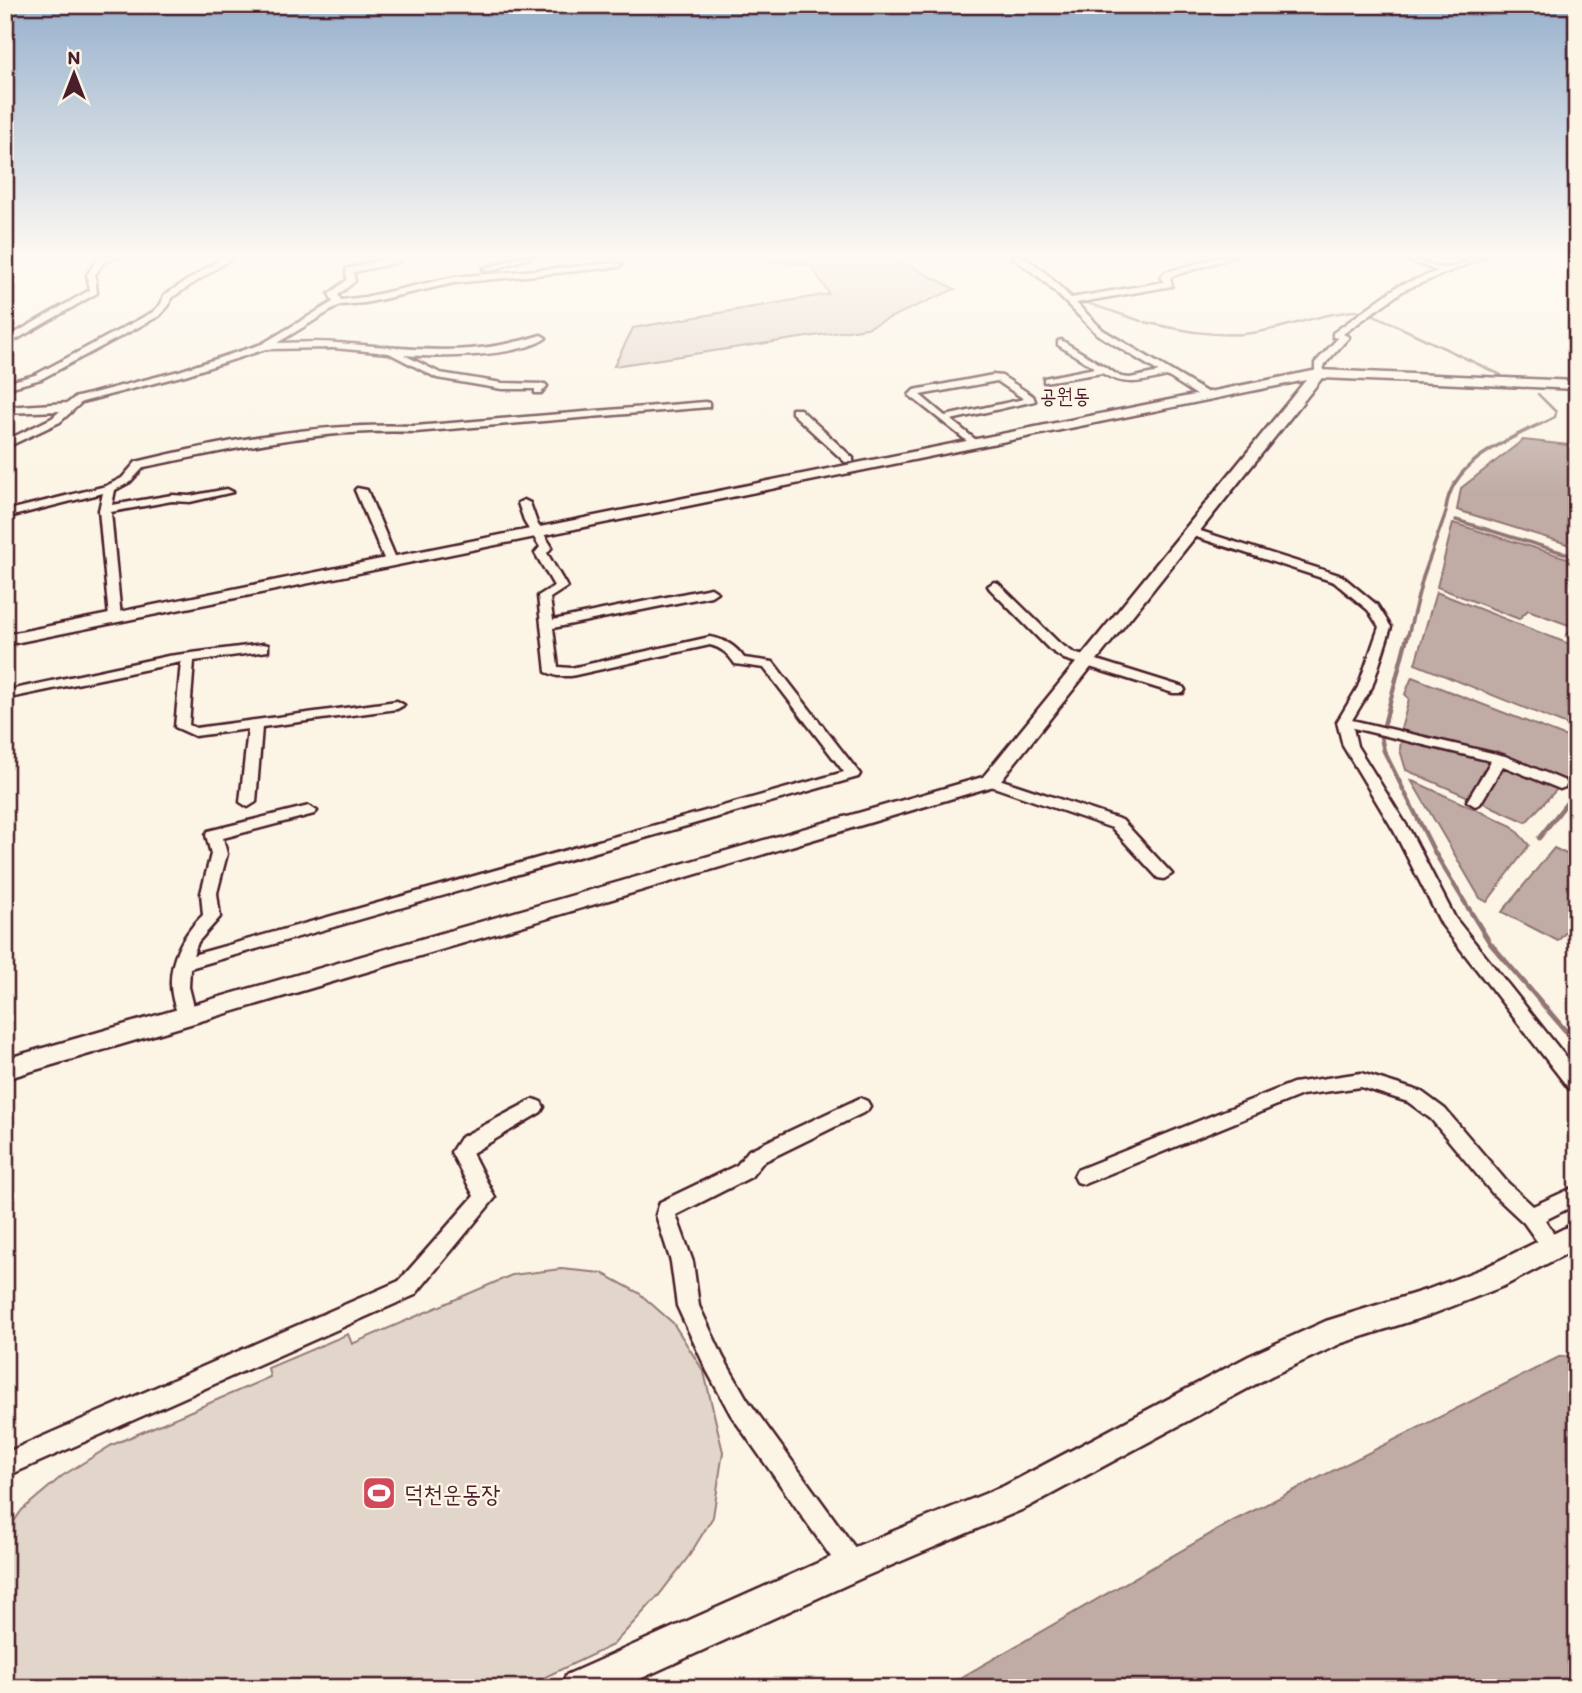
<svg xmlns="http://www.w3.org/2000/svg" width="1582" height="1693" viewBox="0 0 1582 1693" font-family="Itim,'Poor Story',sans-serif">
<rect width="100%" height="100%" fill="#fcf5e5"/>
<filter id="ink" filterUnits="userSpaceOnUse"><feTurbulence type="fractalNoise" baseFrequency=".0143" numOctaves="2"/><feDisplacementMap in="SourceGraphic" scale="14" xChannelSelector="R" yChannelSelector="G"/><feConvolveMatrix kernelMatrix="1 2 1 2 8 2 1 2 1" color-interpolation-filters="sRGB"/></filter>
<g filter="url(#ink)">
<!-- green -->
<path fill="#e2d5ca" stroke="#967a7a" stroke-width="2" d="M722 256H891L955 289 867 328 614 366 633 328 829 294 811 265Z
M561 1269 602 1273 639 1293 673 1323 704 1372 723 1452 713 1517 689 1556 659 1595 613 1645 522 1688H5V1534L22 1510 62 1476 112 1445 270 1377 268 1368 348 1334 352 1344 512 1275Z"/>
<!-- water -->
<path fill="#c0aca5" stroke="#917474" stroke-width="2" d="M1523 440 1577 446V547L1457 510 1461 488Z
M1453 523 1577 561V640L1566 636 1574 627 1528 610 1519 619 1437 587Z
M1436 592 1577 647V729L1415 664Z
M1412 677 1577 741V768L1563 783 1514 762 1505 754 1497 751 1486 754 1400 733 1409 699 1405 694Z
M1401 739 1487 759 1491 762 1473 799 1406 770 1400 750Z
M1502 766 1512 767 1560 786 1526 822 1479 801Z
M1411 780 1512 826 1529 845 1487 902 1480 898Z
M1554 848 1577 859V920L1558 941 1502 912Z
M1577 1355V1688H943L1233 1521 1559 1357Z"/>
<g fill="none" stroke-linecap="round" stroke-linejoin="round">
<!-- stream-far3 -->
<path stroke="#917474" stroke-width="2.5" d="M1046 274 1075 298
M1081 301 1141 321
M1374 315 1501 375
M1145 322C1180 330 1216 338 1252 333 1288 328 1320 313 1357 311
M1538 394 1556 412 1555 417 1539 425"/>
<!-- stream-far2 -->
<path stroke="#917474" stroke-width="3.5" d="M1446 508C1452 462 1505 441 1542 423
M1456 520 1577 557
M1407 639 1423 577 1446 512"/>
<!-- stream-far1 -->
<path stroke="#917474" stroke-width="4.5" d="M1407 637 1381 737 1384 751 1435 853 1470 911
M1539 838 1577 790"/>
<!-- stream -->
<path stroke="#917474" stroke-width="5" d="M1469 909 1490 943 1577 1044"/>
<!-- minor casing -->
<g stroke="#4a1f2b" stroke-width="5">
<path id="minor" d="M108 256H119L103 263 95 275 97 293 5 346V339L90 290 87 275 97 259Z
M226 256H235L171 298 169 305 159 316 41 379 5 389V383L35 375 153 312 161 304 164 295Z
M396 256H405L396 263 353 272 355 281 338 295 341 300 365 297 454 277 618 263 622 265 618 267 454 283 365 303 340 305 277 343C296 343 317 341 336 343 412 348 466 359 541 335L546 338C520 357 436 358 404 355L440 373 502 383 545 384 547 386 541 393H535V389H502L437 378 389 353 333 348 266 349 185 375 82 402 60 422 5 448V441L52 418 60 411 5 413V407L68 403 74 398 179 371 262 344 333 302 329 294 347 280 346 269Z
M523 256H534L490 271 483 269Z
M1011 256C1033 255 1056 284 1071 298L1164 282 1161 277 1166 272 1225 256H1237L1172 276 1170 278 1172 286 1076 303 1103 330 1208 393V397H1200L1167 376C1142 382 1124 387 1102 373L1044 382V378L1095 368 1058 345V341L1061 340 1121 377 1130 378 1159 372 1097 334 1043 280Z
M1396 256C1414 255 1429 268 1445 268 1460 268 1472 255 1488 256L1404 290 1343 334 1349 337 1325 364 1321 376H1315V363L1338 338 1333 337V333L1398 286 1438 271Z
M5 274 9 276V281L5 283Z
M993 375 1002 376 1033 396 1035 401 951 420 976 440V444L972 445 909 395 914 390ZM997 381 1024 399 945 416 920 395Z
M705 402 709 403V407L415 432C323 428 234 449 144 467L130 482 115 490 112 505 172 495 190 496 227 489 233 492 190 502 172 501 111 512 121 618 115 622 109 618 99 510 103 493 5 518V511L106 486 122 478 136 462C227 440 321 422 415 426Z
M792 409H800L853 458V462H845L792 413Z
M357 488 367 490 397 561 395 564 391 565 385 561 355 490Z
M524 500 530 503 537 523 552 547 547 553 567 587 550 598 553 620 711 588 717 592 711 596 553 628 558 667 571 668 710 637C725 640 735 645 744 658L773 662 860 774 858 777 190 968 189 987 196 1015 193 1020H181C160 982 174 943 203 915L201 893 211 854 206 835 208 831 309 806 317 811 314 814 223 838 227 854 217 893 220 917 198 942 193 955 844 772 764 668 735 664C728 654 722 648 710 645L571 676H557L546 672 538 596 554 586 535 553 540 547 525 523 518 503Z
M1191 528 1342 576 1377 605 1391 627 1372 687 1352 720 1505 756 1565 781 1567 784 1565 787 1560 789 1503 766 1480 804 1475 806 1467 801 1491 761 1353 728 1357 746 1410 831 1455 918 1577 1071V1092L1570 1090 1442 925 1394 831 1343 746 1337 722 1358 687 1379 627 1368 610 1334 582 1187 534V530Z
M994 582 998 583 1059 643 1074 653 1183 687 1185 690 1183 693H1173L1064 659 1049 649 990 589 988 586Z
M263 644 268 645V651L194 661 189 725 196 728 397 701 404 705 397 709 262 727 256 802 248 807 240 802 248 729 195 736 175 727 181 662 5 699V691L168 656Z
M990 776 1122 820 1172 874 1164 879 1158 878 1112 828 985 784 983 781 985 778Z
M1361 1073 1422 1092 1445 1109 1507 1182 1533 1206 1577 1186V1204L1545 1220 1561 1245 1558 1251 1551 1254 1544 1251 1524 1223 1493 1194 1431 1119 1408 1102 1361 1087 1302 1095 1084 1184 1077 1182 1074 1176 1077 1170 1293 1083Z
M860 1098 867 1101 870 1106 867 1111 763 1162 751 1177 676 1215 693 1262 699 1306 723 1357 747 1399 861 1556 865 1565 861 1574 852 1578 843 1574 731 1415 707 1371 677 1306 671 1262 656 1215 660 1202 737 1165 749 1150Z
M534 1099 541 1102 544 1107 541 1112 472 1153 495 1198 415 1295 5 1477V1453L399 1281 474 1196 451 1152 460 1138Z"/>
</g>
<!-- major casing -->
<g stroke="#4a1f2b" stroke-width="5">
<path id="major" d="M1318 370 1577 381V389L1322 378 997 785 5 1079V1059L983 777 1306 380 5 645V635Z
M1577 1222V1248L1504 1286 1430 1315 1342 1343 1271 1376 1026 1508 864 1577 620 1688H561L566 1675 840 1553 1004 1486 1249 1356 1326 1321 1429 1289 1484 1268Z"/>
</g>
<!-- minor -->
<use href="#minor" fill="#fcf5e5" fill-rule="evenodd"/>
<!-- major -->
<use href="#major" fill="#fcf5e5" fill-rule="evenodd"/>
</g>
</g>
<!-- sky -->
<linearGradient id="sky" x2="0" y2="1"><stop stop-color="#98b1cd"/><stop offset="0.52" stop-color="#fefaf3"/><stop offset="1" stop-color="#fefaf3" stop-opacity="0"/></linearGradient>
<rect width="1582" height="493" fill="url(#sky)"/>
<!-- icons -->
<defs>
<g id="stadium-square" transform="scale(1.75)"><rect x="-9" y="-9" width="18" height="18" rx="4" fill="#d1495b" stroke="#fcf5e5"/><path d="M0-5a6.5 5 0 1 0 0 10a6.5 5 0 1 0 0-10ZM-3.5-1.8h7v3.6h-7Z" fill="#fff"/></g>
</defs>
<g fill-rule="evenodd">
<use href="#stadium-square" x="379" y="1493"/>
</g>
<g text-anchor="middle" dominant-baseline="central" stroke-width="5" stroke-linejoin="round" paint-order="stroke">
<!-- far-quarter labels -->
<g font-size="21" fill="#4a1f2b" stroke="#fcf5e5">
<text x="1065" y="395">공원동</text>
</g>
<!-- near-poi labels -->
<g font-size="24" fill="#4a1f2b" stroke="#fcf5e5" text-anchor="start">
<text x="404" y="1493">덕천운동장</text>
</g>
</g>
<!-- margin -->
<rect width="1582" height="1693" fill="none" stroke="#fcf5e5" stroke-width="28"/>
<rect x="14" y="14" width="1554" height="1665" fill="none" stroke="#4a1f2b" stroke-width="2.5" filter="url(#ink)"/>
<!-- north arrow -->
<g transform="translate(74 74)" stroke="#fcf5e5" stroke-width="5" paint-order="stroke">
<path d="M0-5L12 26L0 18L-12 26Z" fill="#4a1f2b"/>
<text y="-10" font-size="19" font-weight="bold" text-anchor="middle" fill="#4a1f2b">N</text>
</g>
</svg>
